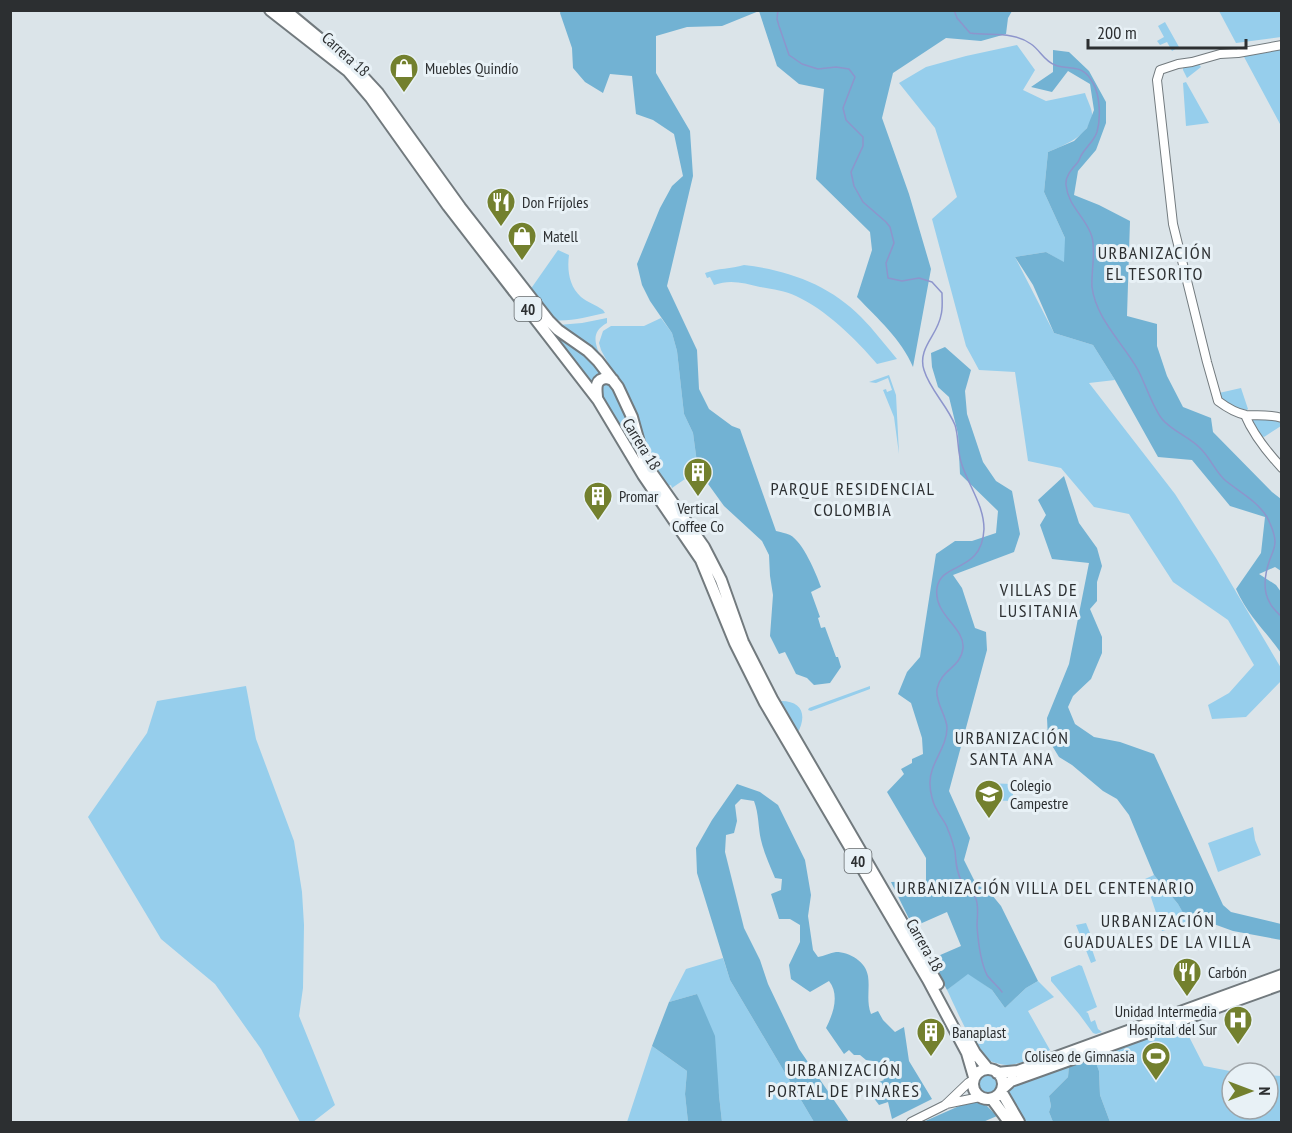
<svg xmlns="http://www.w3.org/2000/svg" width="1292" height="1133" viewBox="0 0 1292 1133" font-family="'PT Sans Narrow',sans-serif">
<rect width="100%" height="100%" fill="#dbe4e9"/>
<!-- green -->
<path fill="#96ceec" d="M1219 11H1281V37L1236 43Z
M1165 22 1179 47 1172 51 1167 42 1160 45 1157 41 1164 37 1158 26Z
M1017 45 1035 70 1023 90 1046 101 1085 93C1087 100 1093 110 1092 116 1088 137 1064 145 1048 152L1044 192 1065 238V263L1046 252 1015 257 1054 333 1093 345 1115 380 1089 383 1175 494 1216 558 1281 668V681L1246 717 1212 719 1208 705 1229 693 1254 665 1228 620 1173 582 1129 514 1094 507 1061 468 1028 461 1015 372 979 370 966 346 932 219 957 197 935 128 899 83 926 67 966 56Z
M1281 47 1282 124H1280L1243 55Z
M1198 63 1201 67 1187 78 1183 70V68Z
M1186 82 1209 123 1186 126 1183 83Z
M558 250 569 255C567 270 569 286 581 297 587 302 596 305 603 310L605 313C587 317 570 322 552 320L530 290Z
M744 265C788 270 830 285 861 317 874 330 885 345 897 359L877 364C856 339 825 309 796 296 785 291 771 289 760 287 744 283 730 279 714 285L710 277 707 278 705 273C718 268 731 269 744 265Z
M607 318V323C589 333 596 345 602 361L558 325 582 323Z
M661 318 672 333 677 351 684 414 693 433 698 470 672 488 671 485 666 487 652 468 616 378 601 350 599 343 603 331 611 326H644Z
M550 331 555 333 586 354 605 375 594 386Z
M889 375 896 395 899 454 894 417 883 390 886 389 887 392 892 390 888 378 876 383 869 382Z
M609 381 628 418 638 456 599 391V383Z
M1241 388 1248 409 1247 410C1236 408 1224 405 1219 393Z
M1252 418 1278 421 1281 423V426L1264 437 1262 436 1251 419Z
M246 686 256 739 294 841 302 892 304 925 303 988 299 1016 335 1105 313 1122H300L261 1049 215 984 161 939 88 817 147 733 157 701Z
M870 686V689L811 711 808 710 809 708Z
M779 701C802 700 808 715 797 734Z
M983 783 1013 784V801L982 800Z
M1253 827 1255 840 1261 855 1218 872 1208 843Z
M1154 875 1178 904 1189 923 1162 931 1145 879Z
M1086 923 1090 933 1087 935 1096 961 1091 963 1076 925Z
M723 958 730 980 814 1122H722L719 1095 697 994 669 1002 686 969Z
M1079 965 1082 966 1097 1007 1086 1012 1088 1013 1091 1022 1095 1020 1098 1029 1102 1032 1096 1034 1093 1033 1079 1014 1051 981V977Z
M968 973 992 990 1005 1008 1026 988 1038 981 1054 997 1028 1011 1050 1050C1037 1056 1024 1063 1010 1065 1003 1065 993 1063 987 1059 972 1048 956 1008 947 990Z
M1181 1021 1204 1066 1240 1073H1232V1109H1268V1075L1281 1076V1122H1110L1100 1095 1099 1071 1094 1057 1116 1049V1044Z
M652 1046 687 1071 685 1094 688 1122H627Z
M1069 1065 1068 1077 1049 1096 1051 1106 1049 1112 1053 1122H1023L1009 1100V1092L1013 1085 1038 1075H1046L1065 1068Z
M978 1084a10 10 0 1 1 20 0a10 10 0 1 1-20 0Z"/>
<!-- forest -->
<path fill="#72b2d3" d="M561 10 1012 11 1008 18 1006 34 981 41 946 38 893 73 882 118 909 194 931 269 913 367C901 339 878 319 857 297L872 250 870 232 816 179 824 89 799 84 777 66 759 11 722 26 687 27 656 36V73L690 131 693 176 667 286 697 350 699 389 709 409 732 426 740 429 776 531C780 532 786 533 790 535 803 542 816 573 821 587L811 592 820 617 818 618 821 628 825 627 836 657H838L841 667 830 683 814 685 807 678 796 674 785 652 779 654 770 636 773 595 770 576 769 555 762 541 724 506 698 470 693 433 684 414 677 351 672 333 650 301 642 285 637 264 660 208 672 186 683 176 674 134 653 120 636 114 632 76 610 74 603 93 585 82 573 68 572 48 560 13Z
M1053 50 1069 52 1089 71 1106 102V123L1096 150 1078 171 1074 195 1099 205 1130 221 1127 316 1157 324V346L1167 376 1183 407 1211 418 1213 432 1272 492 1281 499V571L1275 567 1259 574 1276 585 1281 592V653C1265 630 1248 616 1236 589L1261 553 1265 517 1230 506 1192 460 1158 457 1115 380 1093 345 1054 333 1033 285 1015 257 1046 252 1064 262 1065 238 1044 192 1048 152 1074 141 1087 128 1094 110 1090 84 1068 71 1052 92 1031 87 1053 72Z
M945 347 971 370 965 391 967 414 983 462 996 481 1012 491 1020 534 1014 552 953 575 962 588 975 628 986 632 987 650 949 791 970 838 964 860 974 880 992 895 1001 906 1038 981 1026 988 1005 1008 992 990 968 974 947 990 931 959 961 946 947 912 913 927 891 882 926 881V858L887 792 904 774 901 769 912 763V759L923 754 922 738 911 703 898 694 907 672 920 657 936 554 955 541H972L996 533 998 511 960 474 958 434 949 397 938 387 932 367 931 353Z
M1064 476 1079 523 1097 548 1102 566 1097 582V601L1090 609 1102 637V653L1091 679 1073 696 1068 707 1075 724 1094 737 1120 742 1154 754 1223 905 1231 912 1281 924V940L1233 931 1197 918 1187 920 1178 904 1154 875 1129 815 1117 799 1103 791 1072 765 1059 757 1048 739 1047 718 1069 664 1089 563 1052 559 1040 525 1046 515 1038 500Z
M737 784 760 792 778 805 805 860 811 895 808 916 813 950 818 957C824 956 830 953 836 952 850 952 866 962 868 976 870 989 866 1001 871 1014L878 1011 883 1020 895 1032 904 1027 909 1061 932 1099 892 1119 888 1102 879 1105 870 1093 881 1087 879 1082 884 1080 873 1061 866 1060 860 1055H854L849 1050 844 1054 826 1028C833 1014 840 995 829 981L810 992 791 979 789 965 800 942V925L790 919H779L771 894 781 890 782 879 775 878C770 866 764 853 761 840 758 827 759 814 754 801L741 799 735 805 737 821 734 833 726 835 725 852 744 928 760 960 768 984 799 1049 849 1122H814L730 980 697 873 696 848 712 820Z
M697 994 715 1036 719 1095 722 1122H688L685 1094 687 1071 652 1046 669 1002Z
M1094 1057 1099 1071 1100 1095 1110 1122H1053L1049 1112 1051 1106 1049 1096 1068 1077 1069 1065Z
M977 1102 987 1106 997 1116 983 1122H923L966 1103Z"/>
<g fill="none" stroke-linecap="round" stroke-linejoin="round">
<!-- stream -->
<path stroke="#8d95cc" stroke-width="1.5" d="M778 10 777 19 779 26 789 55 802 64 818 69 836 67 849 69 855 77 843 108 846 120 863 137V146L851 172 854 186 863 202 886 222 890 227 894 243 886 263 888 278 902 281 919 278 932 282 942 293C942 300 943 308 941 315 938 335 917 348 924 370 930 390 947 405 955 425 959 437 957 452 962 465 969 486 984 506 984 529 982 574 941 561 937 588 933 615 965 627 963 648 961 668 941 669 937 689 935 703 947 716 947 728 947 748 929 764 930 784 930 792 933 804 937 810 940 817 946 822 948 830 951 836 953 844 955 851 956 861 956 872 962 882 966 888 973 891 976 899 979 907 977 918 977 926 978 940 981 963 987 975 991 981 998 986 1002 992
M954 10 957 18 970 33C991 36 1013 31 1031 44 1040 50 1044 61 1055 65 1072 71 1082 63 1093 83 1100 95 1101 118 1097 132 1094 141 1087 146 1082 154 1079 159 1081 157 1078 162 1072 169 1065 176 1066 185 1068 207 1087 218 1092 237 1096 253 1091 271 1092 287 1096 319 1123 343 1138 370 1145 383 1153 408 1162 419 1173 432 1190 437 1201 449 1211 459 1216 473 1226 481 1241 493 1257 501 1267 517 1271 525 1275 533 1275 542 1275 548 1272 554 1270 559 1265 573 1262 590 1270 603 1272 608 1278 613 1282 617"/>
<!-- minor casing -->
<g stroke="#727a7e" stroke-width="10">
<path id="minor" d="M1282 45 1238 53 1220 54 1192 62 1178 64 1160 70 1157 80 1173 224 1207 362 1218 401C1226 407 1236 413 1246 415 1258 416 1269 414 1282 418
M1245 415C1253 434 1268 453 1282 468
M946 1104 980 1097
M911 1122 945 1105 968 1083 973 1080"/>
</g>
<!-- major casing -->
<g stroke="#727a7e" stroke-width="14">
<path id="major" d="M270 10 348 71 371 98 448 206 598 400 643 475 701 560 735 643 765 703 928 980 967 1053 974 1077
M285 10 354 67 378 93 460 207 549 321 558 330 588 351 598 361 618 387 632 417 642 453 649 469 704 547 721 580 743 642 772 699 938 984
M597 397C596 387 595 379 607 378L613 380
M969 1042 975 1053 988 1069
M973 1084a15 15 0 1 1 30 0a15 15 0 1 1-30 0Z
M997 1073 1018 1071 1282 975
M1002 1089 1011 1081 1282 984
M1001 1091 1019 1122
M992 1099 1009 1122"/>
</g>
<!-- minor -->
<use href="#minor" stroke="#fff" stroke-width="8"/>
<!-- major -->
<use href="#major" stroke="#fff" stroke-width="10"/>
</g>
<!-- icons -->
<defs>
<g id="shop-pin" transform="scale(1.5)"><path d="M0 17L-7.5 6A9.5 9.5 0 1 1 7.5 6Z" fill="#73802e" stroke="#e8f1f6"/><path d="M-5-2.5h2.3a2.7 3.5 0 0 1 5.4 0H5L5.5 6h-11ZM-1.5-2.5h3a1.5 2.3 0 0 0-3 0Z" fill="#fff"/></g>
<g id="restaurant-pin" transform="scale(1.5)"><path d="M0 17L-7.5 6A9.5 9.5 0 1 1 7.5 6Z" fill="#73802e" stroke="#e8f1f6"/><path d="M-5-6h1v4h1v-4h1v4h1v-4h1v5L-1.5 .5V6h-2V.5L-5-1ZM5-6V6H3V1.5H1.5Q1.5-4 5-6Z" fill="#fff"/></g>
<g id="building-pin" transform="scale(1.5)"><path d="M0 17L-7.5 6A9.5 9.5 0 1 1 7.5 6Z" fill="#73802e" stroke="#e8f1f6"/><path d="M-4-6H4V6H1V3H-1V6H-4ZM-2.5-4.3h1.7v1.8h-1.7ZM.8-4.3h1.7v1.8H.8ZM-2.5-1h1.7V.8h-1.7ZM.8-1h1.7V.8H.8Z" fill="#fff"/></g>
<g id="school-pin" transform="scale(1.5)"><path d="M0 17L-7.5 6A9.5 9.5 0 1 1 7.5 6Z" fill="#73802e" stroke="#e8f1f6"/><path d="M0-5L7-2L0 1L-7-2ZM-4 1L0 2.5L4 1V4Q0 6-4 4Z" fill="#fff"/></g>
<g id="hospital-pin" transform="scale(1.5)"><path d="M0 17L-7.5 6A9.5 9.5 0 1 1 7.5 6Z" fill="#73802e" stroke="#e8f1f6"/><path d="M-5-5h3v3.5h4V-5h3V5h-3V1.5h-4V5h-3Z" fill="#fff"/></g>
<g id="stadium-pin" transform="scale(1.5)"><path d="M0 17L-7.5 6A9.5 9.5 0 1 1 7.5 6Z" fill="#73802e" stroke="#e8f1f6"/><path d="M0-5a6.5 5 0 1 0 0 10a6.5 5 0 1 0 0-10ZM-3.5-1.8h7v3.6h-7Z" fill="#fff"/></g>
</defs>
<g fill-rule="evenodd">
<use href="#shop-pin" x="404" y="68"/>
<use href="#restaurant-pin" x="501" y="202"/>
<use href="#shop-pin" x="522" y="236"/>
<use href="#building-pin" x="698" y="472"/>
<use href="#building-pin" x="598" y="496"/>
<use href="#school-pin" x="989" y="794"/>
<use href="#restaurant-pin" x="1187" y="972"/>
<use href="#hospital-pin" x="1238" y="1020"/>
<use href="#building-pin" x="931" y="1032"/>
<use href="#stadium-pin" x="1156" y="1056"/>
</g>
<g text-anchor="middle" dominant-baseline="central" stroke-width="6" stroke-linejoin="round" paint-order="stroke">
<!-- shield labels -->
<g fill="#e8f1f6" stroke="#64696c" stroke-width="1.5">
<rect x="514.5" y="297" width="27" height="24" rx="4.5"/>
<rect x="844.5" y="849" width="27" height="24" rx="4.5"/>
</g>
<g font-size="15" font-weight="bold" fill="#2c2f31">
<text x="528" y="309">40</text>
<text x="858" y="861">40</text>
</g>
<!-- street labels -->
<g font-size="16" fill="#2c2f31" stroke="#e8f1f6">
<text transform="translate(346 54) rotate(42)">Carrera 18</text>
<text transform="translate(642 444) rotate(58)">Carrera 18</text>
<text transform="translate(925 945) rotate(60)">Carrera 18</text>
</g>
<!-- poi labels -->
<g font-size="16" fill="#2c2f31" stroke="#e8f1f6" text-anchor="start">
<text x="425" y="68">Muebles Quindío</text>
<text x="522" y="202">Don Fríjoles</text>
<text x="543" y="236">Matell</text>
<text x="619" y="496">Promar</text>
<text x="698" y="508" text-anchor="middle">Vertical<tspan x="698" dy="18">Coffee Co</tspan></text>
<text x="1010" y="785">Colegio<tspan x="1010" dy="18">Campestre</tspan></text>
<text x="1208" y="972">Carbón</text>
<text x="1217" y="1011" text-anchor="end">Unidad Intermedia<tspan x="1217" dy="18">Hospital del Sur</tspan></text>
<text x="952" y="1032">Banaplast</text>
<text x="1135" y="1056" text-anchor="end">Coliseo de Gimnasia</text>
</g>
<!-- neighbourhood labels -->
<g font-size="18" letter-spacing="1.5" fill="#2c2f31" stroke="#e8f1f6">
<text x="1155" y="252">URBANIZACIÓN<tspan x="1155" dy="21">EL TESORITO</tspan></text>
<text x="853" y="488">PARQUE RESIDENCIAL<tspan x="853" dy="21">COLOMBIA</tspan></text>
<text x="1039" y="589">VILLAS DE<tspan x="1039" dy="21">LUSITANIA</tspan></text>
<text x="1012" y="737">URBANIZACIÓN<tspan x="1012" dy="21">SANTA ANA</tspan></text>
<text x="1046" y="887">URBANIZACIÓN VILLA DEL CENTENARIO</text>
<text x="1158" y="920">URBANIZACIÓN<tspan x="1158" dy="21">GUADUALES DE LA VILLA</tspan></text>
<text x="844" y="1069">URBANIZACIÓN<tspan x="844" dy="21">PORTAL DE PINARES</tspan></text>
</g>
</g>
<!-- border -->
<rect width="1292" height="1133" fill="none" stroke="#2c2f31" stroke-width="24"/>
<!-- north arrow -->
<g transform="translate(1250 1091) rotate(90)"><circle r="28" fill="#e8f1f6" stroke="#9da3a7" stroke-width="1.5"/>
<path d="M0-4.5L10 22L0 15L-10 22Z" fill="#73802e"/>
<text y="-9" font-size="16" font-weight="bold" text-anchor="middle" fill="#2c2f31">N</text>
</g>
<!-- scale -->
<path d="M1088 39v9h158v-9" fill="none" stroke="#2c2f31" stroke-width="3"/>
<text x="1097" y="39" font-size="18" fill="#2c2f31" stroke="#e8f1f6" stroke-width="4.5" paint-order="stroke">200 m</text>
</svg>
